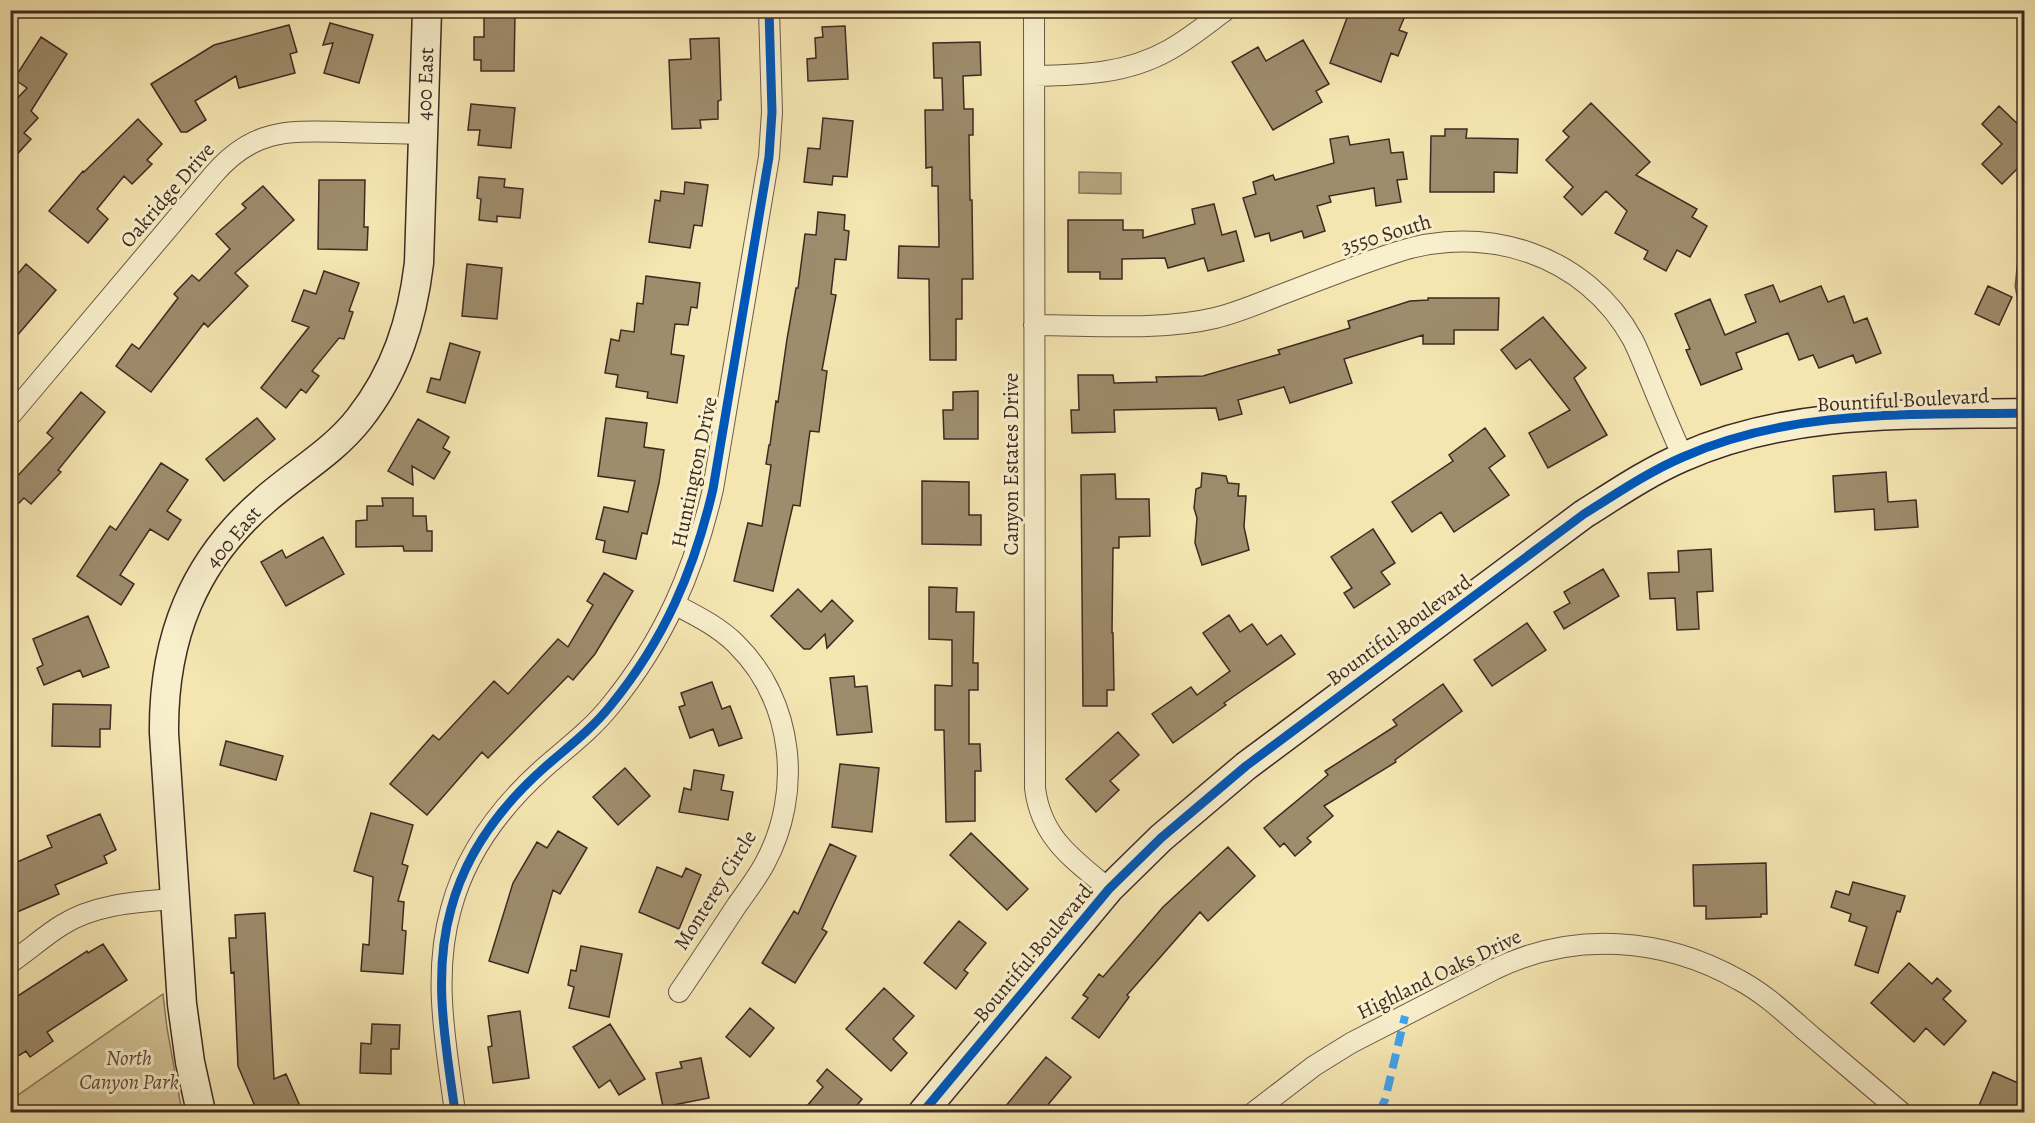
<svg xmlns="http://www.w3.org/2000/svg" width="2035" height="1123" viewBox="0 0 2035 1123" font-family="Alegreya,serif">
<rect width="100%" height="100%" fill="#f5e6b1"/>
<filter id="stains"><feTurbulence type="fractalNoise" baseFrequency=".00333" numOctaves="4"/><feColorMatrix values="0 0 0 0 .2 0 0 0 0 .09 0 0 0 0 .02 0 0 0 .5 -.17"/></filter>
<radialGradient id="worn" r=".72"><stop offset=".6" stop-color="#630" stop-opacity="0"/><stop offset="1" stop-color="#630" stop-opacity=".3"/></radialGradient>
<!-- green -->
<path fill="#d6c699" stroke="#8a785e" stroke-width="1.5" d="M163 994 167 1028 182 1112H11V1100Z"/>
<!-- water -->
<path fill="#b7a680" stroke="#87745a" stroke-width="1.5" d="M1079 172 1121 173V194L1079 193Z"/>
<!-- building -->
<path fill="#9e8c6c" stroke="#3f2a22" stroke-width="1.5" d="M1350 10H1390L1405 16 1399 30 1407 33 1398 56 1391 53 1381 82 1330 63Z
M484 14 515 15 514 71H481V60H474V37H484Z
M330 23 373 35 359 83 324 73 333 43 323 45Z
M289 25 297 52 290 54 295 73 239 88 236 76 195 101 206 120 187 132H181L151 84 214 45Z
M845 26 848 79 808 81 807 59 816 58 815 38 823 37 822 27Z
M41 37 67 54 31 111 38 118 24 133 31 139 10 162V106L27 88 14 79Z
M719 38 721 100 718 101V119L700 120 701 128 672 129 669 60 691 59 690 39Z
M1303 40 1329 84 1316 91 1322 102 1273 130 1232 62 1258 47 1266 61Z
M980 42 981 75 963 76 964 109H973V135H969L970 200H972L973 279H962V319H956V360H930L929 279 898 278 899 246 939 247 938 186H932V167L926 168 925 110H943L942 78H934L933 43Z
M1591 103 1650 162 1636 175 1697 209 1692 217 1707 226 1690 257 1677 250 1666 271 1644 259 1648 251 1615 233 1627 211 1606 191 1582 215 1564 197 1573 187 1546 160 1569 137 1563 131Z
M471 104 515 108 511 148 478 145 480 130H468Z
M1999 106 2025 131V161L2002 184 1982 164 2002 144 1982 124Z
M823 118 853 121 847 177 833 176 832 185 804 182 808 148 820 149Z
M138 119 162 144 147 160 152 164 132 184 124 176 97 209 108 219 88 243 49 211 83 171 84 172Z
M1445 129H1467L1466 138 1518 139 1517 173 1494 172V192H1430L1431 136H1445Z
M1348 136 1350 145 1389 139 1391 153 1403 152 1407 179 1397 180 1401 202 1376 206 1374 188 1329 196 1331 202 1317 206 1325 231 1304 238 1302 231 1271 241 1269 233 1255 237 1243 198 1256 194 1253 182 1273 175 1275 180 1334 163 1330 139Z
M479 177 505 179 504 187 523 189 520 218 497 216V222L479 220 481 199 477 198Z
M319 180H365L364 227H368L367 250 318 249Z
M685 182 708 185 702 226 694 225 690 248 649 242 655 200 660 201 661 191 684 194Z
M263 186 294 220 235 273 248 286 208 327 204 323 151 392 116 366 132 344 139 349 178 298 174 294 192 275 199 281 230 249 216 234 246 208 242 204Z
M1214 204 1222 235 1236 231 1244 261 1208 271 1204 258 1168 268 1165 258 1122 259V279H1100V272H1068V220H1123V230H1143V238L1195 224 1192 209Z
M818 212 845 215 844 230 849 231 846 260 835 259 831 294 836 295 822 370 827 371 819 432 810 431 800 506 793 505 773 591 734 581 748 523 762 526 771 465 766 464 769 445H770L776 401 778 402 787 339 796 288H798L805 234 816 235Z
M26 264 56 290 10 344V283Z
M467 264 502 268 497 319 462 316Z
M324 271 359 283 349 311 353 312 344 339 339 338 312 371 319 376 306 393 301 389 286 408 261 388 309 327 292 321 304 290 316 294Z
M646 276 700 283 697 308 691 307 688 325 675 324 671 354 684 356 677 403 647 398 648 392 616 387 618 375 605 373 611 339 619 341 621 330 634 332 637 303 643 304Z
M1773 285 1780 302 1821 286 1828 302 1844 296 1854 323 1867 318 1881 353 1856 363 1853 355 1819 368 1813 355 1799 360 1788 333 1736 353 1742 369 1701 385 1686 350 1690 349 1675 314 1710 299 1725 335 1756 322 1745 295Z
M1988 286 2012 297 1999 325 1975 314Z
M1428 298H1499L1498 330H1454V344H1423V335L1344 359 1352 383 1290 403 1284 387 1238 400 1242 414 1219 420 1216 408 1114 410 1115 432 1072 433 1071 410H1079L1078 375H1113L1114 383 1157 382 1156 377 1203 376 1280 354 1278 350 1350 328 1348 321 1410 301 1428 300Z
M1543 317 1586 368 1574 378 1607 435 1548 468 1529 433 1570 410 1530 359 1516 369 1501 350Z
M450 343 480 352 465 403 427 392 431 378 440 380Z
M978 391V439H944L943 410H953V392Z
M81 392 105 412 58 470 61 472 31 504 24 498 10 512V484L53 438 47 433Z
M257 418 275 439 224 481 206 459Z
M606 418 647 423 644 447 664 450 659 483 647 534 642 533 636 559 603 552 605 541 596 539 604 507 628 512 635 481 598 476Z
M418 419 449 437 443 448 450 452 434 479 412 466 413 485 388 471Z
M1485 428 1505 456 1489 468 1509 495 1454 532 1441 512 1412 532 1392 502 1453 461 1449 455Z
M161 463 188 480 167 511 181 520 168 540 150 529 120 575 134 584 121 605 77 576 110 526 116 530Z
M1886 472 1888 502 1916 500 1918 527 1875 530 1874 509 1835 512 1833 476Z
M1202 473 1226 476 1228 483 1239 484 1238 496H1246L1244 527 1249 550 1202 565 1195 543 1197 518 1194 508 1196 489 1201 487Z
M1115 474 1116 499H1149L1150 536 1119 537V548H1113L1112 633H1113L1114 690H1107V706H1083L1081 475Z
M922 481 969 482V515H981V545L922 544Z
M382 498H413V516H426L427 531H432V551H404L403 546 356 547V521L367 520V506H383Z
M1373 529 1395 563 1381 572 1390 584 1354 608 1344 593 1352 588 1331 557Z
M323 537 344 574 286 606 261 562 282 550 286 558Z
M1711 549 1713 591 1697 592 1699 629 1677 630 1675 598 1650 599 1648 573 1679 572 1678 551Z
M1603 569 1619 596 1564 629 1554 612 1570 603 1564 592Z
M604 573 633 591 595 654 573 680 568 676 488 758 482 752 427 815 390 784 433 735 439 740 494 681 508 694 558 639 568 647 593 605 587 601Z
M929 587 957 588 956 612H974L973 663H978V690H969V744H980L981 771H975V821L946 822 944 730H935V685L952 686V640L929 639Z
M798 589 821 612 832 600 853 621 827 648 825 634 810 649H804L771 616Z
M1229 615 1240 632 1252 624 1267 645 1281 635 1295 654 1224 703 1226 705 1173 743 1152 714 1191 687 1197 695 1230 671 1203 633Z
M88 616 109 667 83 677 80 670 44 685 37 668 43 665 33 639Z
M1527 623 1546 650 1492 686 1474 660Z
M854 676 855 687 867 686 872 732 837 735 830 678Z
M712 682 722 709 730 706 742 738 719 746 713 729 690 738 679 707 685 705 681 693Z
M1443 684 1462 711 1395 760 1396 762 1324 806 1333 816 1307 838 1311 842 1295 856 1284 843 1280 847 1264 828 1328 775 1325 771 1397 725 1393 720Z
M53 704 111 705 110 729H100V747L52 746Z
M1118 732 1139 755 1110 781 1119 790 1096 812 1066 779Z
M226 741 283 756 276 780 220 765Z
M840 764 879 768 872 832 832 827Z
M625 768 650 796 618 825 593 797Z
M694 770 724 775 721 790 733 792 728 820 679 812 684 788 691 790Z
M371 813 413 825 402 864 408 866 398 901 404 902 402 930 406 931 403 974 361 971 363 944 369 945 373 877 354 871Z
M100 814 116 850 104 856 107 863 55 885 59 894 10 915V865L52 847 47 836Z
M558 831 587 848 560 894 553 890 528 973 489 961 513 883 537 842 547 848Z
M971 833 1028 889 1007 910 950 855Z
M830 844 856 856 822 929 827 932 795 983 762 963 794 911 798 914Z
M1228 847 1255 876 1208 921 1200 912 1127 995 1129 997 1099 1038 1072 1018 1088 998 1083 995 1099 974 1103 977 1163 907Z
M1766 863 1767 914H1761V917L1706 919V906H1694L1693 865Z
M657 867 682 877 686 868 701 875 679 929 639 912Z
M1853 882 1905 896 1900 912 1897 911 1878 973 1855 965 1867 927 1849 921 1851 914 1831 907 1836 891 1849 895Z
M265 913 274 1079 286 1074 303 1113H267L265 1108 257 1111 238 1066 234 972 231 973 229 938H236L235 915Z
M959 921 986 943 964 970 968 973 956 989 924 963Z
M103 944 127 980 47 1032 53 1041 30 1057 26 1051 10 1061V1001L87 951 88 953Z
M581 946 622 954 609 1017 569 1008 574 987 568 985 571 970 576 971Z
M1909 963 1932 984 1937 978 1951 991 1943 999 1966 1021 1944 1045 1926 1028 1914 1042 1871 1003Z
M884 988 914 1016 893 1039 907 1053 891 1071 846 1029Z
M750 1008 774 1028 750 1057 726 1037Z
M520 1011 529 1078 493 1083 488 1047 492 1046 488 1016Z
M372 1024 400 1025 399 1049H391V1074L360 1073 361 1043 371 1044Z
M610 1024 645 1079 619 1095 610 1080 599 1088 573 1047Z
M1046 1057 1071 1077 1041 1113H1000Z
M701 1058 709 1098 663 1107 656 1073 682 1068 680 1062Z
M827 1069 862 1099 851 1113H801L823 1087 817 1081Z
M1993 1072 2025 1086V1113H1976Z"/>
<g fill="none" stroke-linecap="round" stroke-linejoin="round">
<!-- lane casing -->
<g stroke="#6c5946" stroke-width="13">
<path id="lane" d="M2024 257 2021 286 2024 301"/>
</g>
<!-- street casing -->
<g stroke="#6c5946" stroke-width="22">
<path id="street" d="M1034 10 1035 788C1041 838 1073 859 1109 889
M1034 76C1081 75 1127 74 1169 50 1189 39 1207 24 1226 10
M1034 325C1091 325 1161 331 1215 318 1236 313 1255 305 1275 297 1315 282 1354 266 1394 253 1484 222 1586 254 1633 340 1639 352 1644 365 1649 377 1660 404 1671 430 1683 457
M10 416 214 174C254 128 288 131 344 132 370 133 397 133 423 134
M676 605C697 616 719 627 736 644 794 701 803 793 765 863 757 878 747 891 737 905 718 934 699 963 679 992
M10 963C28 951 44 936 62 925 95 904 137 902 174 899
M455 1112C446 1045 432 976 451 909 466 852 501 806 545 767 568 747 592 729 611 705 664 640 694 571 713 489L769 157 772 112 769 10
M1254 1112 1314 1066 1351 1043 1495 969C1574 931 1663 937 1739 980 1764 993 1786 1014 1808 1033 1839 1059 1870 1086 1901 1112"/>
</g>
<!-- secondary casing -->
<g stroke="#3f2a22" stroke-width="31">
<path id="secondary" d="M201 1112 190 1062 182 1004 164 733C163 639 193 561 266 499 297 472 333 452 359 419 396 372 412 321 419 263L427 10
M923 1112 1109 889 1161 838 1246 766 1584 514C1616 494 1648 472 1683 457 1791 409 1909 415 2024 413"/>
</g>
<!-- lane -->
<use href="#lane" stroke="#f8efcc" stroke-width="10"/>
<!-- street -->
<use href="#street" stroke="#f8efcc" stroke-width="20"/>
<!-- secondary -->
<use href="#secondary" stroke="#f8efcc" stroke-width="28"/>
<!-- quiet -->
<path stroke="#3fa3ea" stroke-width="8" stroke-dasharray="15 8" stroke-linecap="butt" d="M1379 1112 1385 1100 1405 1016"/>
<!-- cycleway casing -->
<g stroke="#f8efcc" stroke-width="13">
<path id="cycleway" d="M455 1112C446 1045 432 976 451 909 466 852 501 806 545 767 568 747 592 729 611 705 664 640 694 571 713 489L769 157 772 112 769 10
M923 1112 1109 889 1161 838 1246 766 1584 514C1616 494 1648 472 1683 457 1791 409 1909 415 2024 413"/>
</g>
<!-- cycleway -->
<use href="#cycleway" stroke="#0057b8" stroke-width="9"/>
</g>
<g text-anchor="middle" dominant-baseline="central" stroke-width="6" stroke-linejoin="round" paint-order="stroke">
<!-- street labels -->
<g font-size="21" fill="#3f2a22" stroke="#f8efcc">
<text transform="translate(425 84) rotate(-88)">400 East</text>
<text transform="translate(167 195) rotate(-49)">Oakridge Drive</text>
<text transform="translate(1386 234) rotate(-17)">3550 South</text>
<text transform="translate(1903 400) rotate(-3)">Bountiful Boulevard</text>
<text transform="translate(1011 464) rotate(-90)">Canyon Estates Drive</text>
<text transform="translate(694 472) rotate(-78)">Huntington Drive</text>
<text transform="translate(233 537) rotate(-50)">400 East</text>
<text transform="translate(1399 630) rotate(-36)">Bountiful Boulevard</text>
<text transform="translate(715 890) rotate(-58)">Monterey Circle</text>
<text transform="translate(1033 953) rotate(-50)">Bountiful Boulevard</text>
<text transform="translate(1439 974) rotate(-26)">Highland Oaks Drive</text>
</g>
<!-- park labels -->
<g font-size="21" font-style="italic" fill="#5d493a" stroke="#f8efcc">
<text x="129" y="1058">North<tspan x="129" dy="24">Canyon Park</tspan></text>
</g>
</g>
<!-- margin -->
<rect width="2035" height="1123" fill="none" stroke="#f5e6b1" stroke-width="36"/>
<rect x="12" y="12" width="2011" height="1099" fill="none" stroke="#3f2a22" stroke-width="3"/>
<rect x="18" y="18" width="1999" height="1087" fill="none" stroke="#3f2a22" stroke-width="1.5"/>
<rect width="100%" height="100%" filter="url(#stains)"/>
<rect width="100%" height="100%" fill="url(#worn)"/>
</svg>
